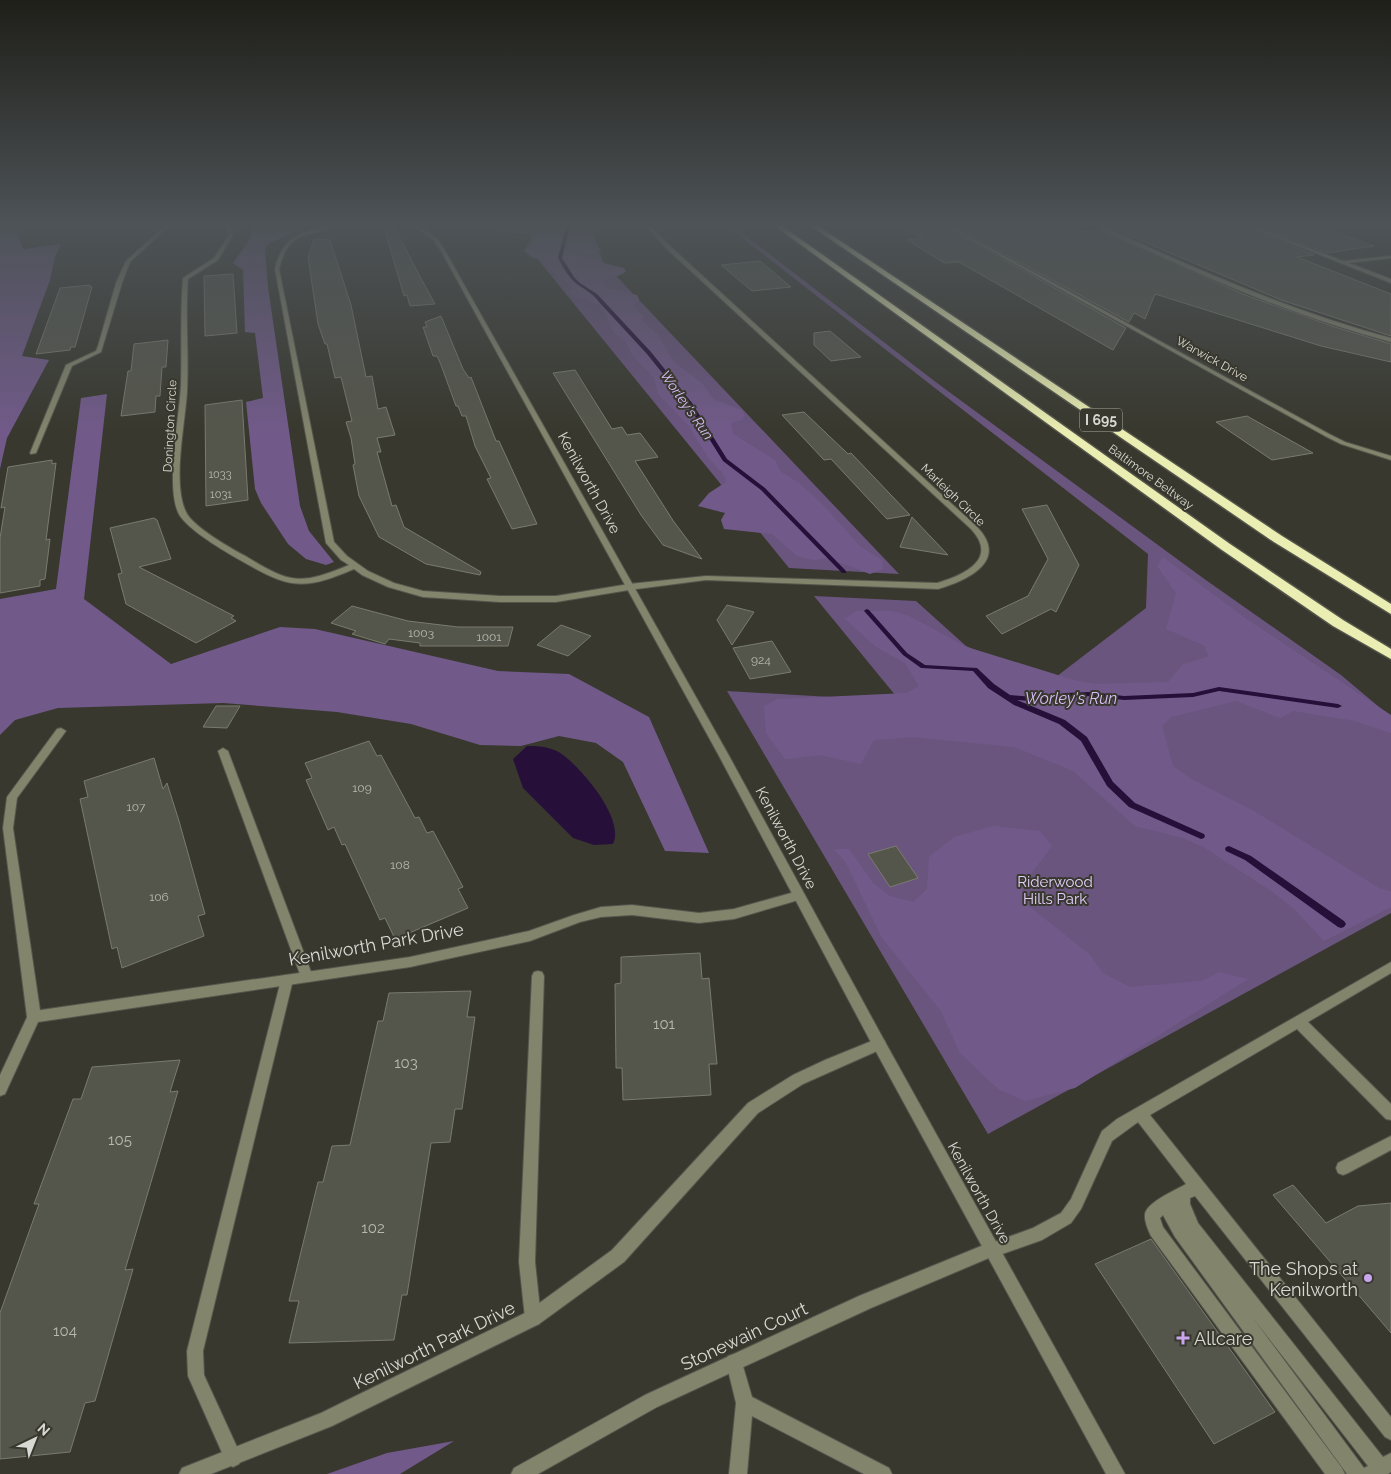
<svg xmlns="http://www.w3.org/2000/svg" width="1391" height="1474" viewBox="0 0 1391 1474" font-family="Raleway,sans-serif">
<rect width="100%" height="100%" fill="#38382e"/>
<!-- green -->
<path fill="#6a557f" d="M539 226H591L603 262 899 574 789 568 531 251Z
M727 226H733L937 383 1203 578 1341 675 1391 717V913L988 1134 727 691 900 701 814 596 916 601 966 646 1048 683 1146 608 1148 554Z"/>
<!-- forest -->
<path fill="#715a89" d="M0 226H16L23 249 61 244 55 257 50 280 22 356 49 360 7 438 0 469Z
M254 226H309L270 243 265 249 268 287 300 506 309 531 334 562 326 565 306 559 288 544 261 503 255 489 246 402 263 398 255 333 245 332 243 270 233 263 250 239 252 231 248 229Z
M506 226H588L563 234 564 245C575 245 592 241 601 249L597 252 580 254V257L624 268 626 271C620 278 610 275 604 281L605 288 637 295 639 299 634 306 644 316 642 320 658 335 674 362 703 384 713 399 742 410 745 415 742 420 731 423 733 434 775 460 781 472 799 483 821 503 861 547 882 560 883 569 870 574 828 558 813 560 797 556 772 534 724 529 721 520 725 513 698 506 709 493 726 482 724 475 707 456 689 426 658 394 654 378 632 355 626 342 615 334 600 305 570 294 569 291 572 287 549 269 546 261 531 257 524 251 532 240 530 234 505 232 502 230Z
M107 394 84 599 171 664 280 627 315 629 498 671 569 674 649 717 709 853 665 851 623 762 596 743 559 736 521 746 480 745 411 724 337 712 223 703 58 708 15 720 0 735V599L56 589 81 398Z
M1163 557 1248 620 1391 715V733L1355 721 1293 711 1280 718 1236 701 1171 717 1162 726 1173 766 1191 779 1254 811 1381 889 1391 891V907L1324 941 1292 907 1271 891 1205 848 1183 838 1135 826 1073 771 1014 747 912 737 874 740 861 764 820 755 785 759 766 733 764 706 778 699 907 693 919 686 905 663 876 647 845 619 856 611H892L909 616 967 647 1074 680 1095 684 1168 682 1182 665 1209 656 1203 645 1166 629 1176 593 1157 566Z
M993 826 1040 831 1052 846 1022 886 1025 903 1089 954 1103 973 1130 987 1202 981 1219 972 1248 979 1075 1088 1025 1101 998 1089 960 1053 941 1011 882 938 846 863 834 849H849L873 883 890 896 913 902 927 889 929 857 954 837Z
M454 1441 400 1474H327L387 1453Z"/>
<!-- water -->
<path fill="#261039" d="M527 746C540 746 553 747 563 755 583 770 625 819 613 844L594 845 573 838 523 788 513 759Z"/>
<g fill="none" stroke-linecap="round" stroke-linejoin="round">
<!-- stream -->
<path fill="#261039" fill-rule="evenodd" d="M566 226H570L562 258 574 277 580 283 597 294 651 352 692 403 727 459 765 488 846 571V573H842L761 490 723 461 688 405 647 354 599 302C593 293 585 290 577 284 568 277 563 267 558 258Z
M867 609 869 610 907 653 925 665 977 668 994 684 1010 695 1045 698 1065 693 1091 692 1124 696 1193 693 1219 687 1338 704 1342 706 1338 708 1219 691 1193 697 1124 700 1091 696 1065 697 1045 702 1017 700 1065 720 1087 737 1113 782 1135 803 1204 834 1205 836 1204 838 1201 839 1129 807 1107 786 1081 741 1059 724 1014 705 988 688 973 671 921 668 903 655 865 612 864 611 865 610Z
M1229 846 1251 856 1344 921 1346 924 1344 927 1341 928 1338 927 1245 860 1226 851 1225 849 1226 847Z"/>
</g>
<!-- building -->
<path fill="#55564b" stroke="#7a7b6f" d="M901 226H944L1126 328 1113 350 959 262 944 263 907 240 923 238Z
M953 226H1066L1079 232 1099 230 1245 295 1332 326 1391 344V362L1321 346 1155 294 1145 319 1134 313 1129 322Z
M1134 226H1245L1314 255 1297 257 1391 294V336L1281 300 1111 228Z
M1256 226H1288V229L1318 226 1374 246 1327 253Z
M394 227 423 282 435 304 410 306 407 295 404 296 385 231Z
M314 239 330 240 351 305 366 377 372 376 378 409 386 407 395 435 377 438 381 452H377L392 506 396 505 404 527 481 572 480 575 426 564 379 537 359 496 353 465 355 464 351 438 346 422 352 421 341 377 335 378 327 344H325L318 324 308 257Z
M760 261 791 287 752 291 721 265Z
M233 274 237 333 205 336 204 276Z
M90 285V287H92L75 347H71L70 350 36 354 60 288Z
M441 316 463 369 469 378 471 377 496 441H499L537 524 512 529 487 479 491 478 475 446 466 416H462L458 406H456L441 365 437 356H433L423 327H427L425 322Z
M830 331 861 357 831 361 814 345V333Z
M168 340 166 367H162L160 396H156L155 412 121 416 128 371H131L134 344Z
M575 370 612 429 622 427 627 435 640 433 658 457 635 461 674 522 702 559 663 545 641 515 553 373Z
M242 400 248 500 206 506 205 405Z
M804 412 848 454 851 453 910 515 887 519 831 459 824 460 782 415Z
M1247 416 1313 453 1272 460 1216 422Z
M52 460V464L56 463 46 540 50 539 45 579 40 580V586L0 593V538L5 507 1 508 8 467Z
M1047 505 1079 565 1056 612 1051 609 1002 634 986 616 1028 596 1048 559 1022 509Z
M912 517 948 555 900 547Z
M154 518 157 520 171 559 139 567 234 616 231 618 236 621 196 643 126 604 118 574 122 573 110 528Z
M727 605 754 612 732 645 717 620Z
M352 606 408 621 458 627H513L508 646H420V643L389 639 385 644 352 634 356 631 331 623Z
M561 625 591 636 568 656 537 645Z
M772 641 791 672 750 679 733 648Z
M216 706H240L227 728 203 727Z
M369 741 377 756 381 755 415 818 419 817 427 833 433 831 463 887 458 889 468 908 395 939 385 918 380 920 345 844 342 845 334 827 328 830 306 780 312 778 305 763Z
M154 758 163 789 167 783 179 821 205 914 198 916 204 936 122 968 117 947 112 949 80 799 88 797 84 781Z
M896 846 918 878 890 887 868 854Z
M700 953 702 979 709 978 717 1064H709L711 1095 623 1100 622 1068H616L615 984 621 983V957Z
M471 991 467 1017H475L462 1109H455L450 1142 431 1143 407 1295H402L394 1340 289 1343 299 1301H289L318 1182H323L332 1146 350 1145 378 1021H383L389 993Z
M180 1060 170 1092 178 1091 125 1270 133 1269 95 1401 85 1403 70 1452 0 1459V1313L39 1204H34L73 1099H81L92 1067Z
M1293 1185 1326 1223 1358 1206 1391 1203V1333L1273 1195Z
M1151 1239 1275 1412 1214 1444 1095 1264Z"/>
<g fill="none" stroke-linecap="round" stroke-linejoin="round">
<!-- service casing -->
<g stroke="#55554c" stroke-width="2">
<path id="service" d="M61 728 66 731 17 798 13 828 41 1017 39 1021 34 1023 29 1021 27 1017 3 828 7 797 57 729Z
M223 748 228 751 313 977 311 981 307 982 303 981 301 977 218 751Z
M1391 962V973L1308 1022 1391 1104V1120L1386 1119 1297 1029 1150 1115 1391 1417V1440L1385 1437 1195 1196 1190 1198V1204L1198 1223 1383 1457 1391 1453V1472L1388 1474H1347L1175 1237 1163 1215 1160 1218 1163 1227 1342 1468 1345 1474H1325L1151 1236C1148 1230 1144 1220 1145 1214 1147 1202 1176 1190 1186 1184L1138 1122 1112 1141 1081 1209 1071 1223 1042 1240 991 1258 986 1255 983 1250 986 1245 1033 1228 1061 1213 1071 1199 1102 1131 1117 1119ZM1253 1318 1368 1466 1364 1468Z
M538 971 542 972 544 976 535 1262 541 1318 539 1324 533 1326 527 1324 525 1318 519 1262 532 976 534 972Z
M287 975 291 976 293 980 203 1351 204 1375 242 1458 239 1464 233 1467 227 1464 188 1376 187 1351 281 980 283 976Z
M1391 1136V1150L1348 1173 1343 1175 1338 1173 1336 1168 1338 1163Z
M734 1354 740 1356 752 1397 889 1468 892 1474H864L752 1416 747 1474H729L736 1403 726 1362 728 1356Z"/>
</g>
<!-- minor casing -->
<g stroke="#55554c" stroke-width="2">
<path id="minor" d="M165 226H169L130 262 122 283 101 352 72 366 36 453 31 454 30 453 66 365 96 351 98 346 116 283 126 261Z
M226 226H230L233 235 218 260 188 279C185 317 189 354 187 392 185 425 172 483 186 512 193 527 232 549 247 557 291 584 301 585 349 565L341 560 326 543 275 269C280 247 290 236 311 230 318 228 325 225 331 226 303 240 289 230 279 269L334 542 347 556 368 571 394 583 423 591 500 596H556L629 584 706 576 937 583C964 575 999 559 971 529L667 249 646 226H650L671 247 976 526C1010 560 969 580 938 589L706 580 629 590 556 602H500L423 597 388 587 362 575 354 569C307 589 292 590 247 564 229 554 192 533 180 516 164 491 180 415 181 384 182 349 180 313 183 278L214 258 229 235Z
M946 226H950L1329 434 1345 442 1391 456V460L1341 444 1325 436Z
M1097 226H1102C1196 269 1290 311 1391 338V342C1312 321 1236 291 1162 257 1141 247 1116 239 1097 226Z
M1247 226H1252L1343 261 1391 256V258L1349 263 1391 279V283Z
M798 891 802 893 804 896 802 899 734 919 699 923 632 915 601 917 580 922 530 941 410 967 38 1022 5 1094 0 1096V1075L29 1013 34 1011 410 957 529 931 574 915 601 907 632 905 699 913 734 909Z
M879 1038 884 1040 886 1044 884 1048 803 1084 758 1113 624 1262 539 1324 332 1426 211 1474H179L182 1468 321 1413 527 1312 612 1250 748 1103 793 1075 825 1060Z
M991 1242 996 1245 999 1250 996 1255 871 1308 657 1407 538 1474H511L514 1468 645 1395 859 1296Z"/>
</g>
<!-- tertiary casing -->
<g stroke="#55554c" stroke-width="2">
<path id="tertiary" d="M414 226H418L437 238 444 249 728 754 884 1040 1125 1474H1106L874 1048 718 754 440 249 433 240Z"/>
</g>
<!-- motorway casing -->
<g stroke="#55554c" stroke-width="3">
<path id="motorway" d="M775 226H782L1230 544 1343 620 1391 649V659L1333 626 1222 550Z
M811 226H818L1282 536 1391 604V614L1274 542Z"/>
</g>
<!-- service -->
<use href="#service" fill="#82846c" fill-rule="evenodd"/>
<!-- minor -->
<use href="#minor" fill="#82846c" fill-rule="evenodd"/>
<!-- tertiary -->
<use href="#tertiary" fill="#82846c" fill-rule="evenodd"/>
<!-- motorway -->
<use href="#motorway" fill="#eaeeb2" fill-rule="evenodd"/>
</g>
<!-- sky -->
<linearGradient id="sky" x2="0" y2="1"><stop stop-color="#1f1f19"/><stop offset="0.52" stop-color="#4d5357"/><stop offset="1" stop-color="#4d5357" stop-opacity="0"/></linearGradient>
<rect width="1391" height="432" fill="url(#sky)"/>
<!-- markers -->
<g fill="#c9a5ee" stroke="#38382e" stroke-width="2">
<circle cx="1368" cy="1278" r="5"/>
<path d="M1180.5 1330.5h5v5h5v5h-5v5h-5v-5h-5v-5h5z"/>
</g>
<g text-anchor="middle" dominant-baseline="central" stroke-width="4" stroke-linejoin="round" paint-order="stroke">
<!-- far-number labels -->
<g font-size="11" fill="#b7b8b0">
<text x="220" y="474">1033</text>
<text x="221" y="494">1031</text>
</g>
<!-- far-street labels -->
<g font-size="12" fill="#d8d9d2" stroke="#38382e">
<text transform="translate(1212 359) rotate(29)">Warwick Drive</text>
<text transform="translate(170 426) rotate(-87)">Donington Circle</text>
<text transform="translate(1151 477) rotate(36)">Baltimore Beltway</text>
<text transform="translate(953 495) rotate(44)">Marleigh Circle</text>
</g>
<!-- number labels -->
<g font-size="12" fill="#b7b8b0">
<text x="421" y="633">1003</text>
<text x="489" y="637">1001</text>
<text x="761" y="660">924</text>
<text x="362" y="788">109</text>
<text x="136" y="807">107</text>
<text x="400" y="865">108</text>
<text x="159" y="897">106</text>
</g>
<!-- far-water labels -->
<g font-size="14" font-style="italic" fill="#dabdf8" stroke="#38382e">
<text transform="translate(687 405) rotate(55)">Worley's Run</text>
</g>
<!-- shield labels -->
<rect fill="#38382e" stroke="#a8a9a1" stroke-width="1" x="1080" y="408.5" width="42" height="23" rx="4"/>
<g font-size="14" font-weight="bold" fill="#d8d9d2">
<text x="1101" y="420">I 695</text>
</g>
<!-- street labels -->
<g font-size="15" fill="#d8d9d2" stroke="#38382e">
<text transform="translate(589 483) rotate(61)">Kenilworth Drive</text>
<text transform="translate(786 838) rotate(62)">Kenilworth Drive</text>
<text transform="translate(979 1193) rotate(61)">Kenilworth Drive</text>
</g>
<!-- park labels -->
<g font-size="15" fill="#e3cefa" stroke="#38382e">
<text x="1055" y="882">Riderwood<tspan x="1055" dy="17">Hills Park</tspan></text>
</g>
<!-- near-number labels -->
<g font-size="15" fill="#b7b8b0">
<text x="664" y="1024">101</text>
<text x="406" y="1063">103</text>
<text x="120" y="1140">105</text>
<text x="373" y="1228">102</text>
<text x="65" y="1331">104</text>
</g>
<!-- water labels -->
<g font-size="16" font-style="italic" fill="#dabdf8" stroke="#38382e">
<text x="1071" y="698">Worley's Run</text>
</g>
<!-- near-street labels -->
<g font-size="18" fill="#d8d9d2" stroke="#38382e">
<text transform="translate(376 944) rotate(-10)">Kenilworth Park Drive</text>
<text transform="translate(744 1336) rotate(-25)">Stonewain Court</text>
<text transform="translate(434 1345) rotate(-26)">Kenilworth Park Drive</text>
</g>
<!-- near-poi labels -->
<g font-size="18" fill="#d8d9d2" stroke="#38382e" text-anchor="end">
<text x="1358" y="1268">The Shops at<tspan x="1358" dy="21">Kenilworth</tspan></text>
<text x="1194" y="1338" text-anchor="start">Allcare</text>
</g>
</g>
<!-- north arrow -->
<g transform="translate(35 1439) rotate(43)" stroke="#38382e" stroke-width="4" paint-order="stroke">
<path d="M0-4L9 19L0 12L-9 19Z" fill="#d8d9d2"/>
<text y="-8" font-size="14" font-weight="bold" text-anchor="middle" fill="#d8d9d2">N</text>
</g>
</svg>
